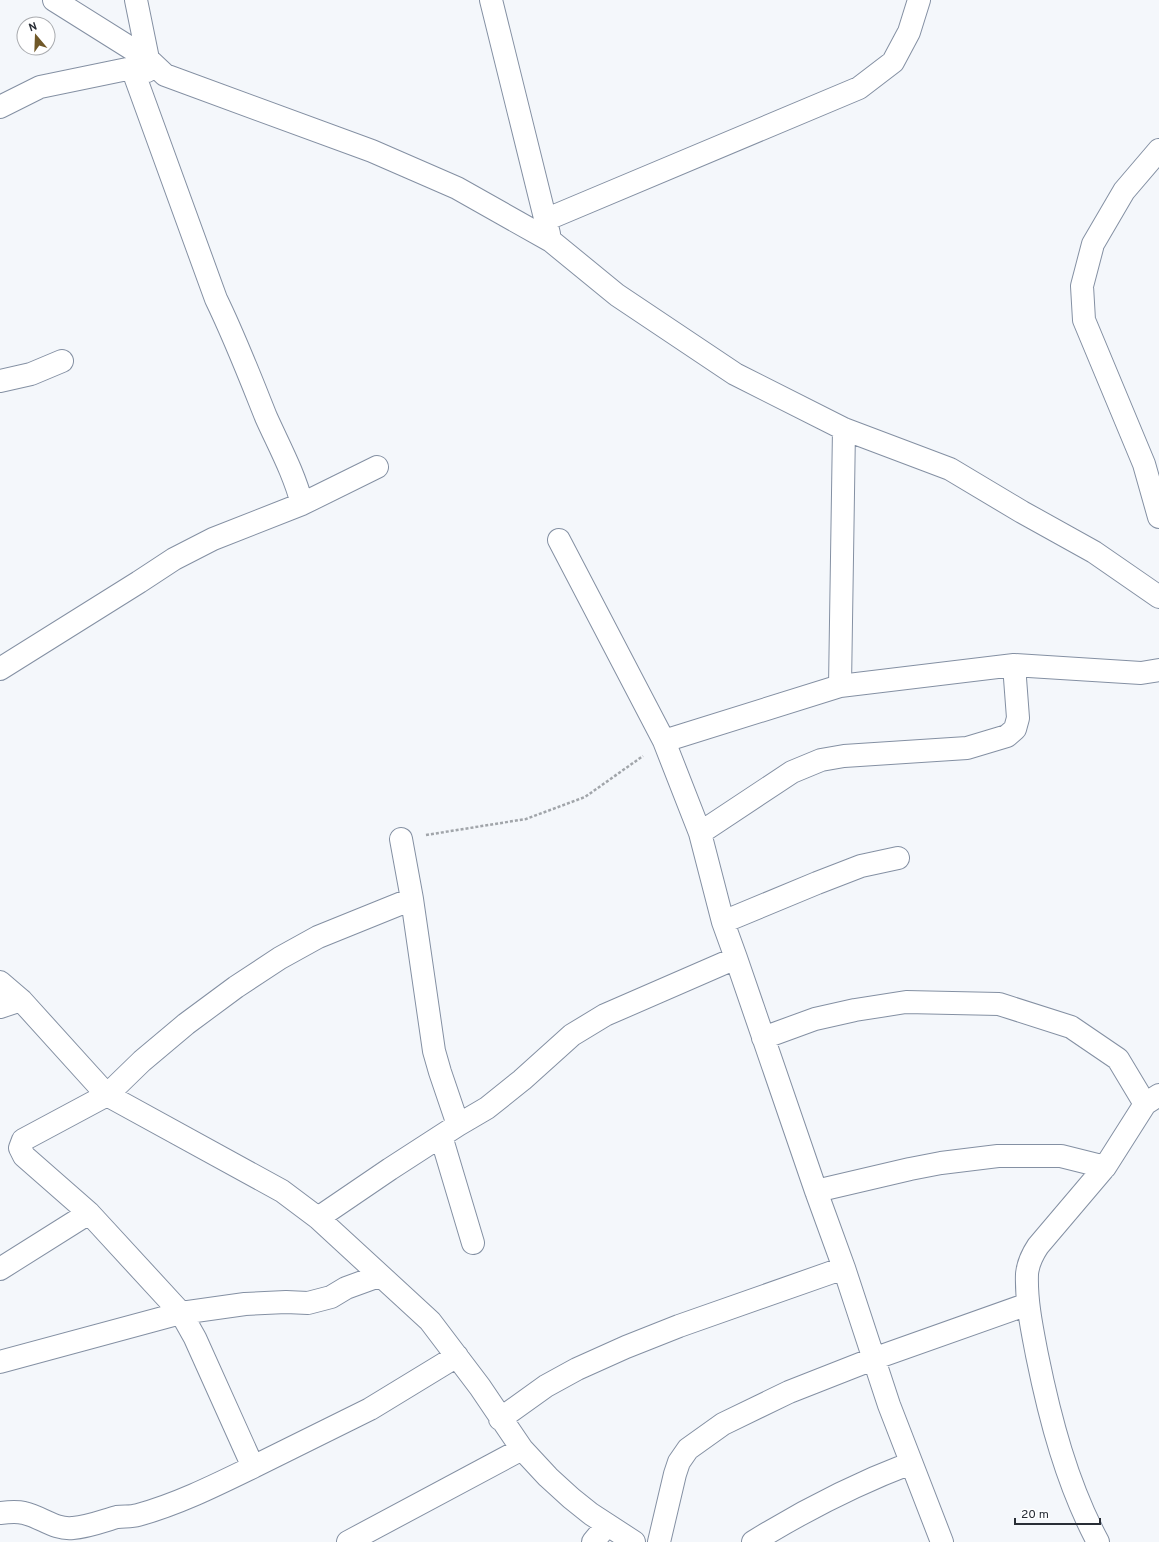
<svg xmlns="http://www.w3.org/2000/svg" width="1159" height="1542" viewBox="0 0 1159 1542" font-family="Overpass,sans-serif">
<rect width="100%" height="100%" fill="#f4f7fb"/>
<g fill="none" stroke-linecap="round" stroke-linejoin="round">
<!-- minor casing -->
<g stroke="#8490a3" stroke-width="24">
<path id="minor" d="M54 0 148 59 165 75 372 151 457 188 551 241 617 295 735 374 844 429 950 469 1022 512 1094 552 1159 597
M136 0 148 59
M491 0 549 234
M132 68 216 299C235 338 250 377 266 417 279 446 294 473 302 504
M0 107 40 87 132 68 147 71
M1159 150 1124 191 1093 244 1082 286 1084 320 1144 464 1159 517
M545 220 859 88 893 62 909 32 919 0
M0 381 31 374 62 361
M559 540 664 741 700 833 723 922 736 958 816 1191 844 1268 889 1405 942 1542
M0 669 139 582 174 559 213 539 302 504 377 467
M840 686 844 429
M664 741 840 686 1014 665 1141 673 1159 670
M700 833 792 772 821 760 844 756 967 748 1007 736 1015 729 1018 718 1014 665
M412 899 318 937 280 958 236 987 186 1024 142 1061 107 1095 23 1140 20 1148 24 1156 89 1213 181 1313 195 1338 253 1467 370 1409 457 1356
M723 922 817 883 861 866 898 858
M0 982 21 1000 107 1095 282 1191 318 1218 430 1321 480 1387 522 1449 548 1477 571 1498 591 1514 634 1542
M0 1007 21 1000
M763 1038 815 1019 855 1010 906 1002 999 1004 1071 1027 1118 1059 1145 1104
M458 1125 487 1108 522 1080 572 1035 605 1015 736 958
M441 1136 473 1243
M816 1191 910 1169 941 1163 998 1156H1061L1105 1167
M318 1218 390 1169 458 1125 440 1072 434 1051 412 899 401 839
M0 1269 89 1213
M0 1362 181 1313 245 1304 286 1302 308 1303 331 1297 346 1288 379 1276
M500 1419 546 1386 577 1369 626 1347 679 1326 844 1268
M0 1513C8 1512 16 1511 24 1513 42 1517 54 1530 73 1528 88 1527 103 1521 117 1517 124 1516 131 1517 138 1515 178 1504 216 1485 253 1467
M348 1542 522 1449
M593 1542 607 1525
M659 1542 675 1474 679 1462 688 1449 723 1424 789 1392 873 1359 1028 1304
M753 1542C803 1511 856 1484 911 1463
M1098 1542C1067 1484 1050 1419 1037 1355 1032 1329 1026 1301 1027 1274 1028 1263 1032 1255 1038 1246L1105 1167 1145 1104 1159 1095"/>
</g>
<!-- path -->
<path stroke="#a1a5aa" stroke-width="2.5" stroke-dasharray="3 2" stroke-linecap="butt" d="M426 835 526 819 585 797 643 756"/>
<!-- minor -->
<use href="#minor" stroke="#fff" stroke-width="22"/>
</g>
<!-- north arrow -->
<g transform="translate(36 36) rotate(341)"><circle r="19" fill="#ffffff" stroke="#a9abaf"/>
<path d="M0-3L7 15L0 10L-7 15Z" fill="#705828"/>
<text y="-6" font-size="11" font-weight="bold" text-anchor="middle" fill="#292e36">N</text>
</g>
<!-- scale -->
<path d="M1015 1518v6h85v-6" fill="none" stroke="#292e36" stroke-width="2"/>
<text x="1021" y="1518" font-size="12" fill="#292e36" stroke="#ffffff" stroke-width="3" paint-order="stroke">20 m</text>
</svg>
